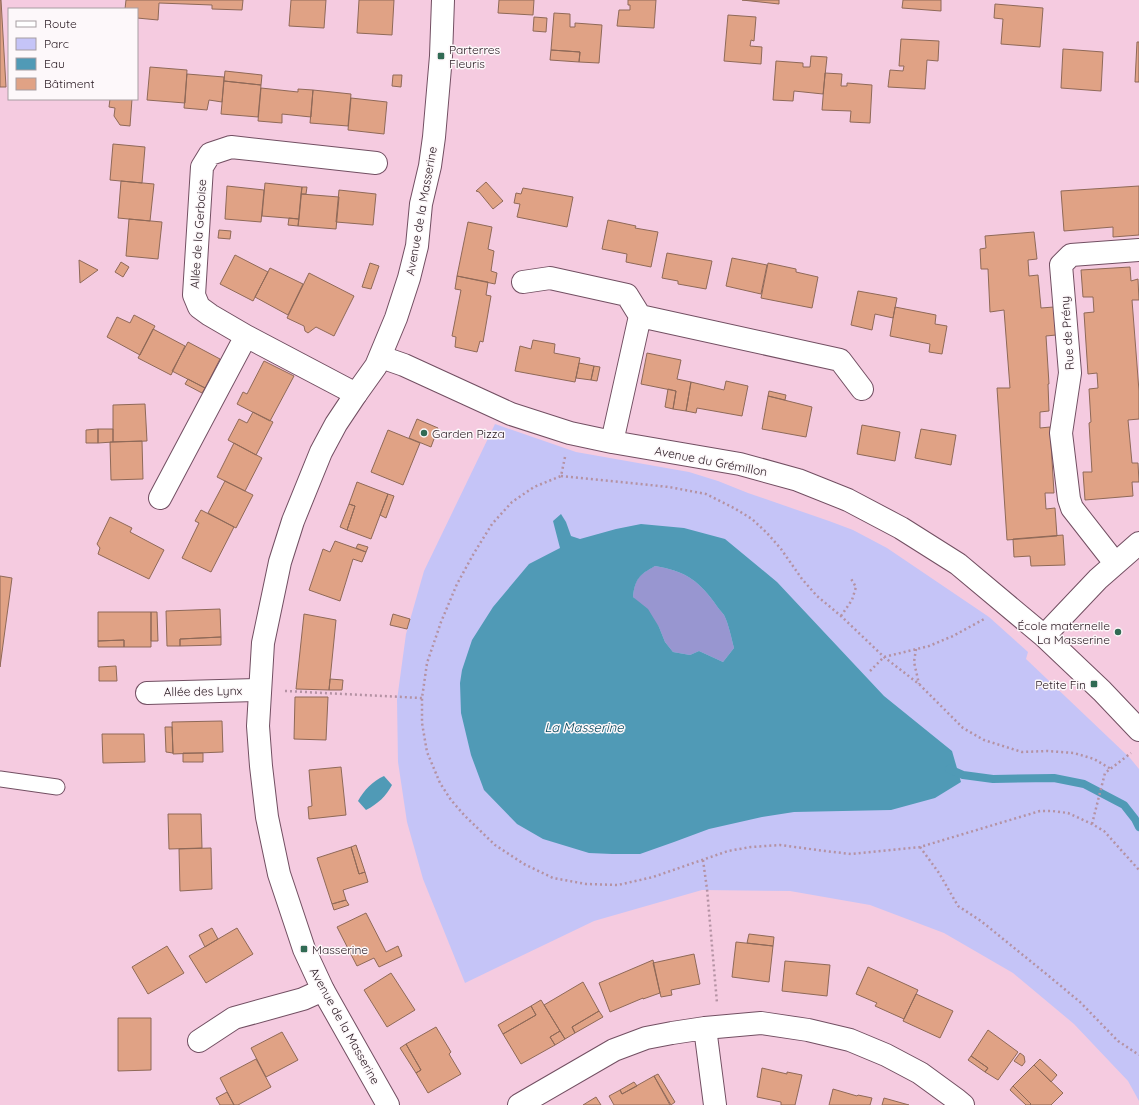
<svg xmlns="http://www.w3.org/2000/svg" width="1139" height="1105" viewBox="0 0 1139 1105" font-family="Quicksand,sans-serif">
<rect width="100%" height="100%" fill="#f5cbe0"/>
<!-- green -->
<path fill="#c5c4f7" d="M495 424 576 452 689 472 718 481 748 493 829 521 853 530 887 548 989 617 1028 652 1026 659 1130 758 1139 769V1101L1128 1081 1074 1024 1013 973 944 933 870 905 790 891 702 890 594 921 465 983 423 879 407 822 398 762 397 700 406 634 424 571Z"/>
<!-- forest -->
<path fill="#9896d0" d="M655 566C684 571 697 579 714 602 717 607 721 611 724 615 729 625 731 637 734 648L723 662 699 651 690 655 673 652 665 642 659 627 633 597C635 578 639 575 655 566Z"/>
<!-- water -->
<path fill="#509ab6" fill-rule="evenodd" d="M561 514 566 522 571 536 580 539 616 529 641 524 684 528 725 539 777 582 884 696 952 751 961 782 935 798 891 810 794 812 762 817 709 829 674 842 640 854H612L589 853 543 839 517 824 484 790 471 755 461 713 460 683 462 670 472 640 493 607 529 564 560 548 553 521ZM655 566C684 571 697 579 714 602 717 607 721 611 724 615 729 625 731 637 734 648L723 662 699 651 690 655 673 652 665 642 659 627 648 609 633 597C635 579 639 575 655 566Z
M384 776 392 785C386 796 378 804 366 810L358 801C364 790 373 781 384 776Z"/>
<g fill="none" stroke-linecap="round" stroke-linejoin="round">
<!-- stream -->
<path stroke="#509ab6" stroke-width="8" d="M949 769 963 775 993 779 1054 778 1084 784 1124 805 1135 819 1139 827"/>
</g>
<!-- building -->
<path fill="#e0a285" stroke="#8f6958" d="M0 0H1L6 87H0Z
M126 0H243L242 10 212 9V5L159 3 158 20 137 18V9H125Z
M291 0H326L324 28 289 26Z
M359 0H394L392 35 357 33Z
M499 0H534L533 15 498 13Z
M628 0H656L654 28 617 26 619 10H630V5H628Z
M742 0H779V4Z
M903 0H941V11L902 8Z
M995 4 1043 8 1040 47 1001 44 1003 19 994 18Z
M554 13 570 14V27H575V23L602 25 599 63 579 62 580 52 551 50Z
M728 15 756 17 754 41 751 40 750 46 762 47 761 64 724 61Z
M534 17 547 18 546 32 533 31Z
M901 39 939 41 938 61 927 60 925 89 888 87 890 70 903 71 904 66H899Z
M1137 42H1139V82H1135Z
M1063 49 1103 52 1101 91 1061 88Z
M551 50 580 52 579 62 550 60Z
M811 56 827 57 823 94 794 91 793 101 773 100 776 61 803 63V67H810Z
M150 67 187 70 185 103 147 100Z
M225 71 262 75 261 85 224 81Z
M825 73 842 74 841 86H847V83L872 85 870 123 850 122 851 111 822 110Z
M187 74 224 77 222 102 209 100 207 110 184 108Z
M393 75H402L401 87 392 86Z
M224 81 261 85 258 117 221 114Z
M261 88 298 92V89L313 90 311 117 282 114V123L258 121Z
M313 90 351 94 348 126 310 123Z
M351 98 387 102 384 134 348 130Z
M110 99H132L130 126 120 125 114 116 115 108 109 107Z
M113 144 145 147 142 183 110 180Z
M121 181 154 184 150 221 118 218Z
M486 182 503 201 493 209 479 192 476 191Z
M265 183 302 187 299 219 262 216Z
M227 186 264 190 261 222 225 219Z
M1139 186V235L1113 237V227L1064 231 1061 191Z
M302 187H307L306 194H301Z
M523 188 573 197 567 227 517 217 520 204 514 203 516 193 521 194Z
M339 190 376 194 373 225 336 222Z
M301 194 339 197 336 229 298 226Z
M289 218 299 219 298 226 288 225Z
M129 219 162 222 158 259 126 256Z
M608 220 636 226 635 228 658 232 651 267 626 262 627 254 602 249Z
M468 222 492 227 488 249 494 251 491 271 497 273 495 284 457 276Z
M219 230 231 231 230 239 218 238Z
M1034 232 1037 259 1028 260 1029 276 1038 275 1041 308 1054 307 1056 335 1046 336 1049 384H1048L1049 411 1040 412V428L1050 427 1054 493H1045L1046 509 1055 508 1057 536 1007 540 997 388H1010L1004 310 990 312 988 269H981L980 249 986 248 985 236Z
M667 253 712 261 706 289 678 284V281L662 278Z
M235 255 268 272 253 301 220 284Z
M732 258 767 265 761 294 726 286Z
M79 260 98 270 80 283Z
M121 262 129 267 123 277 115 272Z
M370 263 379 266 371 289 362 287Z
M768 263 796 269V272L818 277 812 308 761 298Z
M1130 267 1131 281 1138 279 1139 300H1132L1139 391V419L1128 420 1132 463H1138L1139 482H1132L1133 496 1085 500 1083 472H1092L1089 423 1091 422 1089 389 1098 388 1097 373 1088 374 1084 313 1094 312 1093 297H1083L1081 270Z
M270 268 303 284 288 315 255 297Z
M309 273 354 296 334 336 316 327 308 333 305 331 304 326 287 318Z
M457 276 488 282 486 295 491 296 483 342 480 341 477 352 455 347 456 337 452 336 461 290 455 289Z
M858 291 897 298 893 318 875 314 872 330 851 325Z
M895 307 936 315 935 324 947 326 942 354 929 352 930 344 890 336Z
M134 315 155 326 140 355 107 337 117 317 130 323Z
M153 329 185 346 171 375 138 358Z
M533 340 555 344 554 353 580 358 575 382 515 371 520 346 531 349Z
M188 342 220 359 205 388 172 371Z
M647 353 681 360 677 379 691 382 686 411 673 409 676 391 641 384Z
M264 361 294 376 270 421 237 404 243 392 247 394Z
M579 363 594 366 591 380 576 378Z
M594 366 600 367 597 381 591 380Z
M188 379 205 388 202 393 185 384Z
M726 381 748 386 742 416 697 408 696 413 686 411 691 382 724 390Z
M668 389 676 391 673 409 665 407Z
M769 391 786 395 785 400 768 396Z
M768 396 812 407 806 437 762 429Z
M145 404 147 441 113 442V405Z
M253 412 273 422 256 455 228 440 239 419 247 423Z
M417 419 438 428 431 447 409 438Z
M862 425 900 432 895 461 857 454Z
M98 429H113V442L98 443Z
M98 429V443H86V430Z
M921 429 956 435 951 465 915 458Z
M388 430 420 443 403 485 371 472Z
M142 441 143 479 111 480 110 442Z
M234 443 262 458 245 491 217 477Z
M225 481 253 495 236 528 208 513Z
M357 482 388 494 371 539 347 530 355 506 349 504Z
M388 494 394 496 386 518 380 515Z
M349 504 355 506 347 530 340 527Z
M201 510 234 527 211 572 182 558 199 523 195 521Z
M110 517 132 528 130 532 164 550 149 579 98 554 100 548 97 544Z
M1063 535 1065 565 1031 566 1030 556 1014 557 1013 539Z
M335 541 366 552 362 562 353 559 340 601 309 590 323 549 330 552Z
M358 544 368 547 366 552 356 548Z
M0 576 12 578 0 667Z
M220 609 221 637 180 639V646H167L166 611Z
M98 612H151V647H124V640L98 641Z
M151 612H157L158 641H151Z
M304 614 336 620 329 690 296 689Z
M393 614 410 619 407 629 390 625Z
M221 637V645L180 646V639Z
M124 640V647H98V641Z
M116 666 117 681H99V667Z
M330 679 343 680 342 690H329Z
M295 697H328L326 740 294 739Z
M222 721 223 752 173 754 172 722Z
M165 727H172L173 753 166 752Z
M102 734H144L145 762 103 763Z
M183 753H203V762H183Z
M341 767 346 815 309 819 308 807 312 806 309 770Z
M168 814H201L202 848 169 849Z
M356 845 365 872 359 874 351 847Z
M351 847 359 874 365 872 368 882 343 890 346 900 332 904 317 858Z
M211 848 212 889 180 891 179 849Z
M346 900 349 905 334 910 332 904Z
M366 913 386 952 398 946 402 956 379 967 374 958 357 966 337 927Z
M212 928 218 939 205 947 199 935Z
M237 928 253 954 206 983 189 956Z
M749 934 774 937 773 946 747 943Z
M736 942 773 946 769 982 732 977Z
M167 946 184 973 148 994 132 967Z
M694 954 700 984 671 990 672 995 661 997 653 963Z
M653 960 660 993 643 999V998L610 1012 599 983Z
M785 961 830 965 827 996 782 991Z
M868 967 918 990 904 1019 875 1006 877 1003 856 994Z
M391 973 415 1010 387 1027 364 990Z
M583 982 599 1011 572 1027 575 1033 565 1039 544 1005Z
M916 994 953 1011 940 1038 903 1021Z
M541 1000 560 1031 550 1037 555 1045 521 1064 503 1034 536 1015 531 1006Z
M531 1006 536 1015 503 1034 498 1025Z
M599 1011 603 1017 575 1033 572 1027Z
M118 1018H151V1070L118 1071Z
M436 1027 451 1052 449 1054 461 1074 428 1093 416 1073 421 1070 406 1044Z
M988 1030 1018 1052 998 1080 985 1072 988 1068 971 1056Z
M560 1031 565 1039 555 1045 550 1037Z
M282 1032 298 1060 266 1077 251 1048Z
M406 1044 421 1070 416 1073 400 1048Z
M1020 1053 1024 1056 1025 1062 1022 1066 1014 1061Z
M971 1056 988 1068 985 1072 968 1060Z
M256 1059 271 1087 238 1105H234L220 1078Z
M1040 1059 1057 1075 1051 1082 1034 1065Z
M1034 1065 1063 1093 1051 1105H1030L1031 1104 1013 1086Z
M762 1068 787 1074V1072L802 1075 795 1105H781V1102L757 1097Z
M658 1074 675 1102 671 1105 654 1076Z
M654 1076 670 1105H614L609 1096 620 1090 622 1094Z
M634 1082 637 1086 622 1094 620 1090Z
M1013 1086 1031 1104 1030 1105H1026L1010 1090Z
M833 1089 857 1096 858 1095 872 1098 870 1105H829Z
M227 1092 234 1105H220L216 1098Z
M596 1097 601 1105H583Z
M884 1098 909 1105H882Z"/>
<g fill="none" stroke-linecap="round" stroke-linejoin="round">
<!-- service casing -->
<g stroke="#724f62" stroke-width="17">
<path id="service" d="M0 779 57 787"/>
</g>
<!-- minor casing -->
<g stroke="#724f62" stroke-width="24">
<path id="minor" d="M523 282 550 278 627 295 640 316 840 360 862 389
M381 357 404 365 511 414 570 433 612 442 740 464 798 480 848 500 901 528 958 564 1044 636 1102 691 1139 730
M356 394 246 336 210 315 199 307 194 295 202 167 210 154 231 147 376 163
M612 442 640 316
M160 498 246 336
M1115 563 1072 508 1069 499 1061 433 1070 373 1061 265 1071 255 1139 250
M1044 636 1098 579 1139 543
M147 693 260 690
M705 1028 715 1105
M199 1041 234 1018 303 999 323 990
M519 1105 614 1050 646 1038 672 1033 705 1028 761 1023 808 1030 850 1040 886 1055 920 1073 957 1100 963 1105"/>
</g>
<!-- tertiary casing -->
<g stroke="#724f62" stroke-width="24">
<path id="tertiary" d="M388 1105 323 990 304 949 279 874 267 817 261 766 258 726 263 643 280 562 293 521 321 452 336 424 356 394 376 366 396 318 409 278 417 246 421 204 430 166 434 137 441 56 443 0"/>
</g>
<!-- path -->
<path stroke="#b492a3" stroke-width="2.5" stroke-dasharray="2 3" stroke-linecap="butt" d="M565 457 561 476 534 487 512 502 492 524 474 553 457 584 441 622 427 663 422 698V723L427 752 440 783 451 800 465 816 495 845 524 864 553 878 586 884 618 885 653 877 728 851 751 847 780 845 825 851 851 854 920 847 1040 811H1052L1068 813 1092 824 1104 831 1139 870
M561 476 669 487 706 494 734 508 752 519 767 533 781 549 802 579 817 596 841 616 884 657 919 684 963 728 984 740 1022 752 1047 751 1074 753 1094 759 1111 769
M841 616 852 600 856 587 850 577
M916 649 914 662 919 684
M870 671 884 657 929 646 953 636 986 618
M285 691 422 698
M1092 824 1105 773 1131 753
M920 847 939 873 958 906 981 921 1050 977 1080 1002 1118 1041 1139 1055
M703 860 707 889 717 1003"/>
<!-- service -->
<use href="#service" stroke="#fff" stroke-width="15"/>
<!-- minor -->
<use href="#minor" stroke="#fff" stroke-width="22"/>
<!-- tertiary -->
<use href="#tertiary" stroke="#fff" stroke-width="22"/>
</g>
<!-- markers -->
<g fill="#316b54" stroke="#fdf8fa" stroke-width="1.5">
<rect x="437" y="52" width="8" height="8" rx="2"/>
<circle cx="424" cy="433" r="4"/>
<circle cx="1118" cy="632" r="4"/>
<rect x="1090" y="680" width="8" height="8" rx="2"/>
<rect x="300" y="945" width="8" height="8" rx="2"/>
</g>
<g text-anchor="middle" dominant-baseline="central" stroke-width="3" stroke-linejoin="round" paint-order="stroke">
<!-- poi labels -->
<g font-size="12" fill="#26171f" stroke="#fdf8fa" text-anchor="start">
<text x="449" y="49">Parterres<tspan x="449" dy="14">Fleuris</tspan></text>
<text x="432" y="433">Garden Pizza</text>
<text x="1110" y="625" text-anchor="end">École maternelle<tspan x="1110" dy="14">La Masserine</tspan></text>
<text x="1086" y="684" text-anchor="end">Petite Fin</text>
<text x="312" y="949">Masserine</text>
</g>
<!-- street labels -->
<g font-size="12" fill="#26171f" stroke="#fdf8fa">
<text transform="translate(421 211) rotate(-80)">Avenue de la Masserine</text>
<text transform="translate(198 234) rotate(-86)">Allée de la Gerboise</text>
<text transform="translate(1067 333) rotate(-94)">Rue de Prény</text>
<text transform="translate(711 461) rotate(11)">Avenue du Grémillon</text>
<text transform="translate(203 691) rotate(-1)">Allée des Lynx</text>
<text transform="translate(345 1026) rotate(61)">Avenue de la Masserine</text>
</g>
<!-- water labels -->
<g font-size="13" font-style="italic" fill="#03465b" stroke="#fdf8fa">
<text x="584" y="727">La Masserine</text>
</g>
</g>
<!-- legend -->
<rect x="8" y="8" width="130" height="92" fill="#fdf8fa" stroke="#a79ea2"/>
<rect x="16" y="21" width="20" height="6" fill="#ffffff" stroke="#a79ea2"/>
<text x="44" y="28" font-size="12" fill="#26171f">Route</text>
<rect x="16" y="38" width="20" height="12" fill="#c5c4f7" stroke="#a79ea2"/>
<text x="44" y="48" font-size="12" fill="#26171f">Parc</text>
<rect x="16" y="58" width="20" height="12" fill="#509ab6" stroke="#a79ea2"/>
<text x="44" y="68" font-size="12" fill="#26171f">Eau</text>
<rect x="16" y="78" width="20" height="12" fill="#e0a285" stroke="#a79ea2"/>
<text x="44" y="88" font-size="12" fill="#26171f">Bâtiment</text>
</svg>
